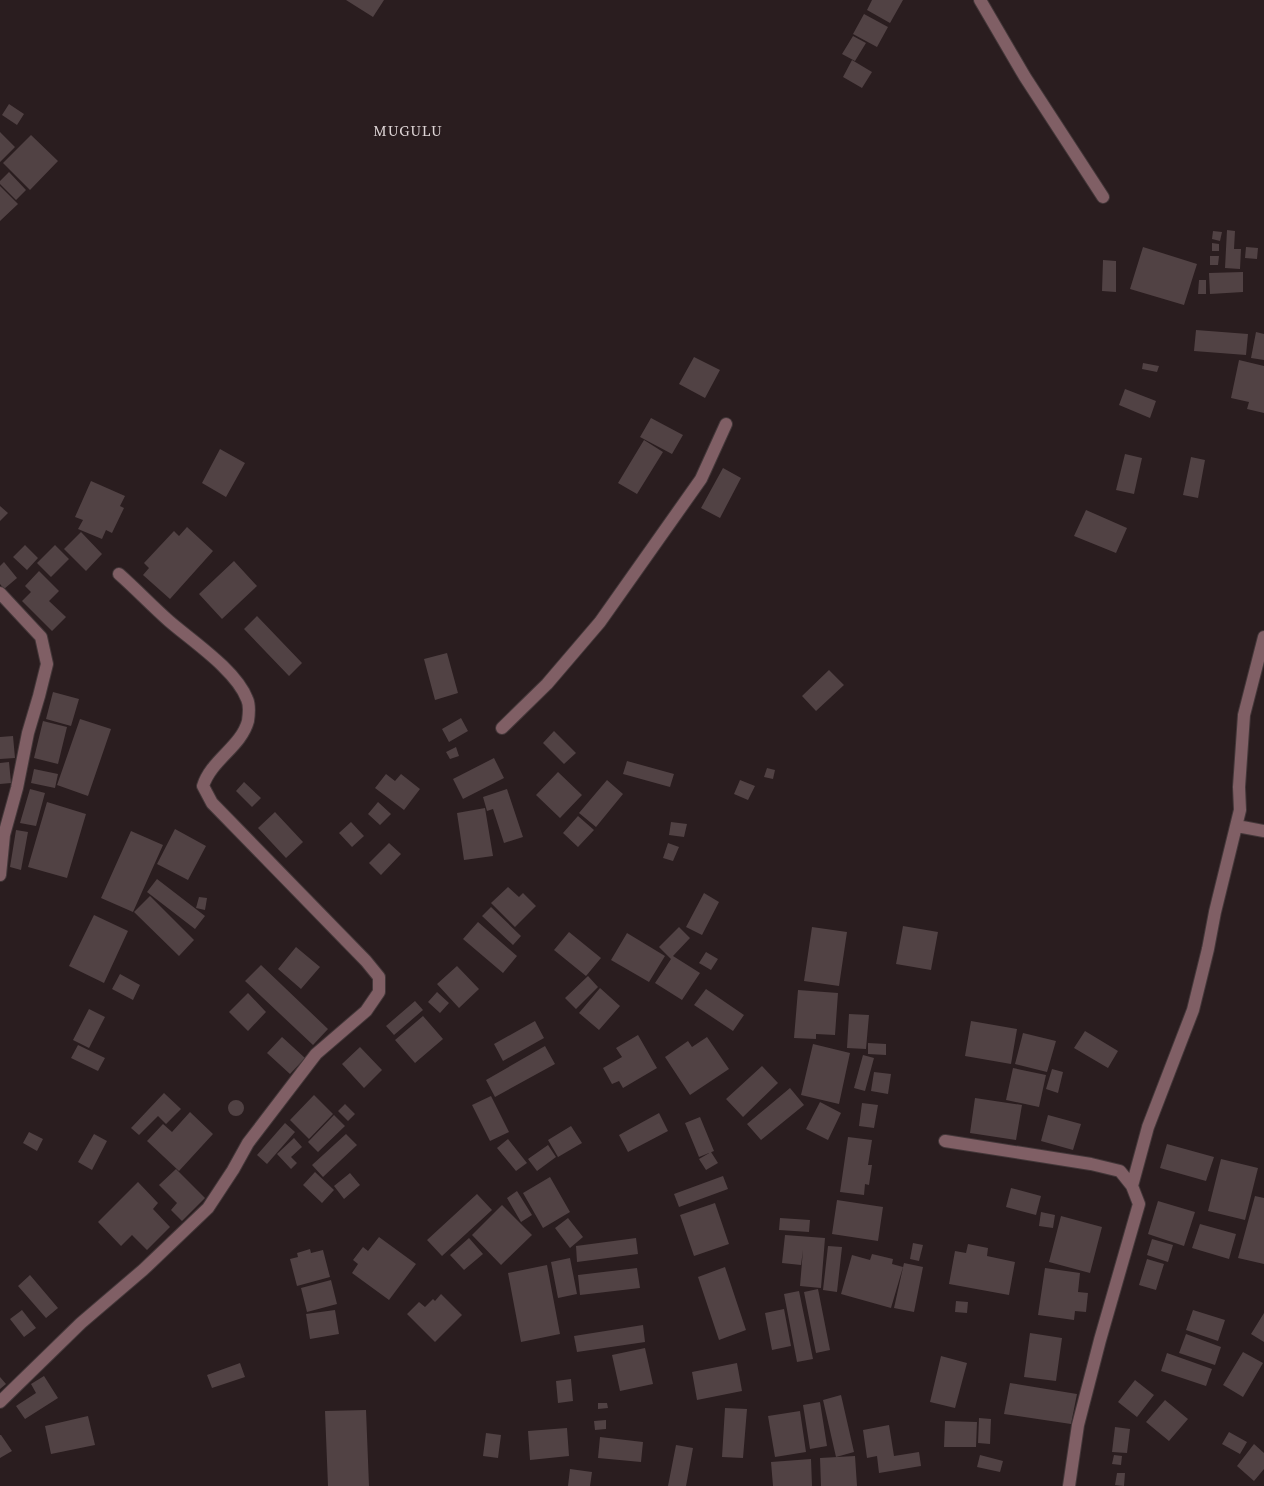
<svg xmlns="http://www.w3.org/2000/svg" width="1264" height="1486" viewBox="0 0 1264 1486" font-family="'Source Serif 4',serif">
<rect width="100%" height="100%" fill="#2a1d1f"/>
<!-- building -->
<path fill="#514244" d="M346 0H384L373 17Z
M872 0H903L890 23 867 10Z
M864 14 888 27 877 47 853 34Z
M853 36 866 43 855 61 842 54Z
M852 60 872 72 862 88 843 77Z
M9 104 24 114 17 125 2 115Z
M0 132 15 147 0 162Z
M31 135 58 161 30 190 3 163Z
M9 172 26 190 16 200 0 184V181Z
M0 186 18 204 0 221Z
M1227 230 1235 231 1234 249H1241L1240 269 1225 268Z
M1213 231 1222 232 1220 241 1212 239Z
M1212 243 1219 244V251H1212Z
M1143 247 1197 264 1184 305 1130 289Z
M1246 247 1258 248 1257 259 1245 258Z
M1210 256H1219L1218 265H1210Z
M1103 260 1116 261V292L1102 291Z
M1243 272V292L1210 294 1209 273Z
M1199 280H1206V294H1198Z
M1196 330 1248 334 1246 355 1194 351Z
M1256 332 1264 334V360L1251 358Z
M694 357 720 370 705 398 679 384Z
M1239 360 1264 366V413L1247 409 1249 402 1231 398Z
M1143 363 1159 366 1157 372 1142 369Z
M1125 389 1156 401 1150 418 1119 405Z
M651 418 683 435 672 454 640 437Z
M644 440 663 452 637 494 618 483Z
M220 449 245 463 226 497 202 483Z
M1125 454 1142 458 1134 494 1116 490Z
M1191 457 1205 460 1198 498 1183 495Z
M723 468 741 478 720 518 701 508Z
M91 481 125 496 120 506 124 508 112 533 106 530 102 539 78 529 83 520 75 517Z
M0 506 8 513 0 521Z
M1086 510 1127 528 1116 553 1074 536Z
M187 527 213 551 170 599 143 575 149 568 144 563 174 531 179 536Z
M81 532 102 554 86 571 64 549Z
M25 545 38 558 27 570 13 557Z
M55 545 69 559 51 577 37 563Z
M234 561 257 586 222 619 199 594Z
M4 562 17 578 4 589 0 584V566Z
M39 571 59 591 49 601 66 617 52 631 22 601 31 592 25 586Z
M257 616 302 663 289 676 244 629Z
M447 653 458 693 435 700 424 659Z
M829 670 844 685 816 711 802 696Z
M53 692 79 699 71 726 46 719Z
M461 718 468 731 449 742 442 729Z
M80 719 111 729 88 796 57 785Z
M43 721 67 727 58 764 34 758Z
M554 731 576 753 564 764 543 743Z
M13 736 15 758 0 759V737Z
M456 747 459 756 450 759 446 752Z
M494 758 504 778 463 799 453 779Z
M627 761 674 774 670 787 623 774Z
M9 762 11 783 0 784V763Z
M767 768 775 770 773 779 764 777Z
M34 769 58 774 55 788 31 783Z
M558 772 582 795 560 818 536 795Z
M386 774 395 781 401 774 420 789 404 810 375 788Z
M607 780 623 794 596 827 579 813Z
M740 780 755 786 748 800 734 794Z
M244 782 261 798 252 807 236 791Z
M30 789 45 793 36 826 20 823Z
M507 789 523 837 504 843 493 809 487 811 483 797Z
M47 802 86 814 67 878 28 867Z
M378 802 391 814 380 825 368 814Z
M485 808 493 856 464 860 457 813Z
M275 812 303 842 286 858 258 828Z
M578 816 594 830 578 847 563 833Z
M351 822 364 836 352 847 339 833Z
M671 822 687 824 684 837 669 835Z
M175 829 206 846 188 880 157 864Z
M16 830 28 832 21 870 10 867Z
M131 831 163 845 133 912 101 898Z
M389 843 401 854 381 875 369 863Z
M668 843 679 847 673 861 663 858Z
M157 879 205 916 195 929 147 892Z
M508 887 519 897 523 893 536 906 515 927 491 903Z
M704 893 719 902 702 935 686 927Z
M150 896 194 940 179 956 134 912Z
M199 897 207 898 205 910 196 908Z
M491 907 521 936 513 945 482 916Z
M94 915 128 931 104 983 69 966Z
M478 922 517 956 503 973 463 939Z
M903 926 938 932 931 970 896 964Z
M679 927 690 938 673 956 700 973 682 1000 655 983 671 959 659 947Z
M812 927 847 932 839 986 804 981Z
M569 932 601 958 586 976 554 950Z
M627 933 665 956 649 982 611 960Z
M296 947 320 967 301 989 278 969Z
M706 952 718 959 711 970 699 963Z
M261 965 328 1029 313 1045 245 981Z
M457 966 479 989 459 1008 437 984Z
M120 974 140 985 133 1000 112 989Z
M588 976 598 987 576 1009 565 998Z
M600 988 620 1006 599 1030 579 1013Z
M706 989 744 1015 733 1031 694 1005Z
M798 990 838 993 835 1035 816 1034V1039L794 1038Z
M437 992 449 1003 440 1013 428 1002Z
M248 993 266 1012 248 1031 229 1012Z
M415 1001 423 1010 394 1035 386 1026Z
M89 1009 105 1017 89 1048 73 1040Z
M849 1014 869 1015 866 1049 847 1048Z
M423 1016 443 1039 415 1063 395 1040Z
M535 1021 544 1038 503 1061 494 1044Z
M971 1021 1017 1029 1011 1064 965 1056Z
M1085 1031 1118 1051 1108 1068 1074 1048Z
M1023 1033 1056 1041 1047 1072 1015 1064Z
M638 1035 657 1068 623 1088 619 1081 612 1084 603 1068 622 1057 616 1048Z
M282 1037 305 1058 290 1074 267 1053Z
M707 1037 729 1069 690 1095 665 1057 688 1041 692 1047Z
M868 1043 886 1044V1055L868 1054Z
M813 1044 850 1053 839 1104 801 1095Z
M78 1045 105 1058 98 1071 71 1058Z
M545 1046 555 1064 495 1097 486 1080Z
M360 1047 382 1070 364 1088 342 1064Z
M863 1055 874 1058 865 1091 854 1088Z
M762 1066 778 1083 743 1117 726 1099Z
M1013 1068 1046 1075 1039 1107 1006 1100Z
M1052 1069 1063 1072 1058 1093 1046 1089Z
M874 1072 891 1074 888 1094 871 1091Z
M790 1088 804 1105 761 1140 747 1124Z
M164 1093 181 1109 166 1124 158 1116 139 1135 131 1128Z
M314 1095 333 1114 309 1139 290 1120Z
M491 1096 509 1132 490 1141 472 1105Z
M975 1098 1022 1105 1016 1140 970 1133Z
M228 1108a8 8 0 1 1 16 0a8 8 0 1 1-16 0Z
M820 1102 841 1113 828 1140 806 1129Z
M862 1103 878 1105 874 1128 859 1126Z
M345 1104 355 1114 348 1121 338 1111Z
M190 1112 213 1134 179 1171 147 1141 163 1124 172 1132Z
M659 1113 668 1131 628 1152 619 1135Z
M334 1115 345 1126 318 1152 308 1142Z
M1048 1115 1081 1124 1073 1150 1041 1141Z
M700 1117 714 1151 699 1157 685 1123Z
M285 1123 295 1132 267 1164 257 1155Z
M571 1126 582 1143 558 1157 548 1140Z
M29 1132 43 1139 37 1151 23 1143Z
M94 1134 107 1141 92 1170 78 1162Z
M346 1134 357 1145 323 1177 312 1165Z
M848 1137 872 1140 868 1165H872L869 1185 865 1184 864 1195 840 1192Z
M294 1138 302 1147 291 1157 297 1163 291 1169 277 1154Z
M508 1139 527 1163 516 1171 497 1148Z
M1167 1144 1214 1157 1206 1181 1160 1168Z
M548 1145 556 1157 537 1171 528 1159Z
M711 1152 718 1163 706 1170 699 1159Z
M1221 1159 1258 1168 1245 1220 1208 1211Z
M176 1169 205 1198 182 1221 171 1210 177 1203 159 1185Z
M315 1172 334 1190 322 1203 303 1185Z
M350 1173 360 1185 344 1199 334 1186Z
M723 1176 728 1189 679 1207 674 1194Z
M550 1177 570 1212 543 1228 523 1193Z
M138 1182 158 1203 153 1209 170 1227 147 1250 132 1235 121 1246 98 1222Z
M1011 1188 1041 1196 1036 1215 1006 1207Z
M517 1191 532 1215 521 1222 507 1198Z
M477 1194 492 1210 442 1256 427 1240Z
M1255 1196 1264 1198V1264L1238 1258Z
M837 1200 883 1207 878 1241 832 1234Z
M1158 1201 1195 1212 1184 1246 1148 1234Z
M715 1203 729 1244 694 1256 680 1215Z
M502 1205 532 1235 501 1265 472 1235Z
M1041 1212 1055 1215 1053 1228 1039 1226Z
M1061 1216 1102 1227 1090 1273 1049 1262Z
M568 1218 583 1237 570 1248 555 1228Z
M780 1218 810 1220 809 1232 779 1230Z
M1200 1224 1236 1234 1229 1259 1192 1248Z
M785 1235 825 1238 821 1288 800 1286 803 1250 801 1265 782 1263Z
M379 1237 416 1264 389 1300 352 1273 358 1264 353 1260 363 1247 368 1251Z
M469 1238 483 1254 464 1270 450 1255Z
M636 1238 638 1254 577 1262 576 1246Z
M1152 1239 1173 1245 1168 1262 1147 1255Z
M913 1243 923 1245 919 1261 910 1259Z
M968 1244 988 1248 987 1256 1015 1262 1009 1295 949 1284 955 1251 966 1253Z
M828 1246 842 1247 837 1292 823 1290Z
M310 1249 311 1253 323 1250 330 1277 297 1286 290 1259 298 1257 297 1253Z
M872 1254 893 1259 892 1264 903 1267 891 1308 841 1294 852 1255 870 1260Z
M570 1258 577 1294 558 1298 551 1262Z
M1147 1259 1164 1264 1156 1290 1139 1285Z
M904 1263 923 1267 914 1312 894 1308Z
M547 1265 560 1334 521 1342 508 1273Z
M725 1267 746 1330 719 1340 698 1277Z
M637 1268 640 1288 580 1295 578 1275Z
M1045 1268 1080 1273 1078 1292 1088 1293 1086 1312 1075 1311 1074 1320 1038 1315Z
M30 1275 58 1308 46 1318 18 1286Z
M331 1280 337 1304 307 1312 301 1288Z
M818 1289 830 1350 816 1353 804 1292Z
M799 1291 813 1359 797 1362 784 1294Z
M441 1294 462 1315 435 1342 407 1314 419 1302 425 1307 433 1299 435 1301Z
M956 1301 968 1302 967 1313 955 1312Z
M784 1309 791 1346 772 1350 765 1313Z
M22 1310 36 1328 24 1337 10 1319Z
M335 1310 339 1334 310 1339 306 1314Z
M1193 1310 1225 1320 1218 1341 1186 1330Z
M1264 1313V1342L1251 1334Z
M643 1325 645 1342 577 1352 574 1336Z
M1030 1333 1062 1338 1056 1381 1024 1377Z
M1186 1334 1221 1347 1215 1365 1179 1353Z
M645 1348 653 1384 620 1391 612 1355Z
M1243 1352 1263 1363 1243 1397 1223 1385Z
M1167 1353 1212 1369 1206 1386 1161 1371Z
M941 1356 967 1363 955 1408 930 1402Z
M240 1363 245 1377 212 1388 207 1375Z
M737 1363 742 1391 697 1400 692 1372Z
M44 1376 58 1398 25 1419 16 1406 36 1393 31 1384Z
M0 1377 6 1384 0 1389Z
M571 1379 573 1401 558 1403 556 1381Z
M1135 1380 1154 1395 1137 1417 1118 1402Z
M1010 1383 1077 1394 1071 1424 1004 1414Z
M841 1395 854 1452 836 1457 823 1400Z
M1165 1400 1188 1419 1169 1441 1146 1422Z
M820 1402 827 1446 810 1449 803 1405Z
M598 1403H607L608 1408 598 1409Z
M725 1408 747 1409 743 1458 722 1457Z
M366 1410 369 1486H328L325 1411Z
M800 1411 806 1452 775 1457 768 1416Z
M88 1416 95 1445 51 1454 45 1426Z
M979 1418 991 1419 990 1444 978 1443Z
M606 1420V1429L595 1430 594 1421Z
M945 1421 977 1422 976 1447H944Z
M889 1425 894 1456 919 1452 921 1466 879 1473 877 1456 867 1458 863 1430Z
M1115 1427 1130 1429 1127 1453 1112 1452Z
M567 1428 569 1456 530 1460 528 1431Z
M1229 1432 1247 1442 1240 1454 1222 1444Z
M486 1433 501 1435 498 1458 483 1456Z
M0 1435H1L12 1451 0 1458Z
M600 1437 643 1442 641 1462 598 1458Z
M1254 1444 1264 1453V1469L1254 1481 1237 1466Z
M676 1445 693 1448 686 1486H668Z
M980 1455 1003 1461 1000 1472 977 1467Z
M1114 1455 1122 1456 1121 1465 1112 1464Z
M855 1456 857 1486H821L820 1458Z
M811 1459 812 1486H773L771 1462Z
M570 1469 592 1472 590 1486H568Z
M1117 1473H1125L1124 1486 1115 1485Z"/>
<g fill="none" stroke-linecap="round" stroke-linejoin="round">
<!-- minor casing -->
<g stroke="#433739" stroke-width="14">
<path id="minor" d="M980 0 1025 77 1103 197
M0 593 41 637 47 664 39 696 28 733 17 788 4 835 0 875
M502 728 547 684 600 622 701 479 726 424
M1237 826 1264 831
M945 1141 1091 1164 1120 1171 1132 1186 1139 1204 1100 1340 1078 1425 1069 1486
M1132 1186 1148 1127 1193 1010 1208 949 1215 912 1240 810 1239 787 1244 715 1264 637
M0 1402 81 1323 143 1270 208 1208 233 1170 248 1143 316 1054 366 1011 379 992V977L366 961 212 803 203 786C211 760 241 747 248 721 249 714 250 705 247 699 236 670 192 641 169 621 152 606 136 589 119 574"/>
</g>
<!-- minor -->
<use href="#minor" stroke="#805f65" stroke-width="12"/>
</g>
<g text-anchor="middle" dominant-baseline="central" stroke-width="4" stroke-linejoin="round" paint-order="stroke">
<!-- quarter labels -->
<g font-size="15" letter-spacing="1" fill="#ded5d6" stroke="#2a1d1f">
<text x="408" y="130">MUGULU</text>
</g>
</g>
</svg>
